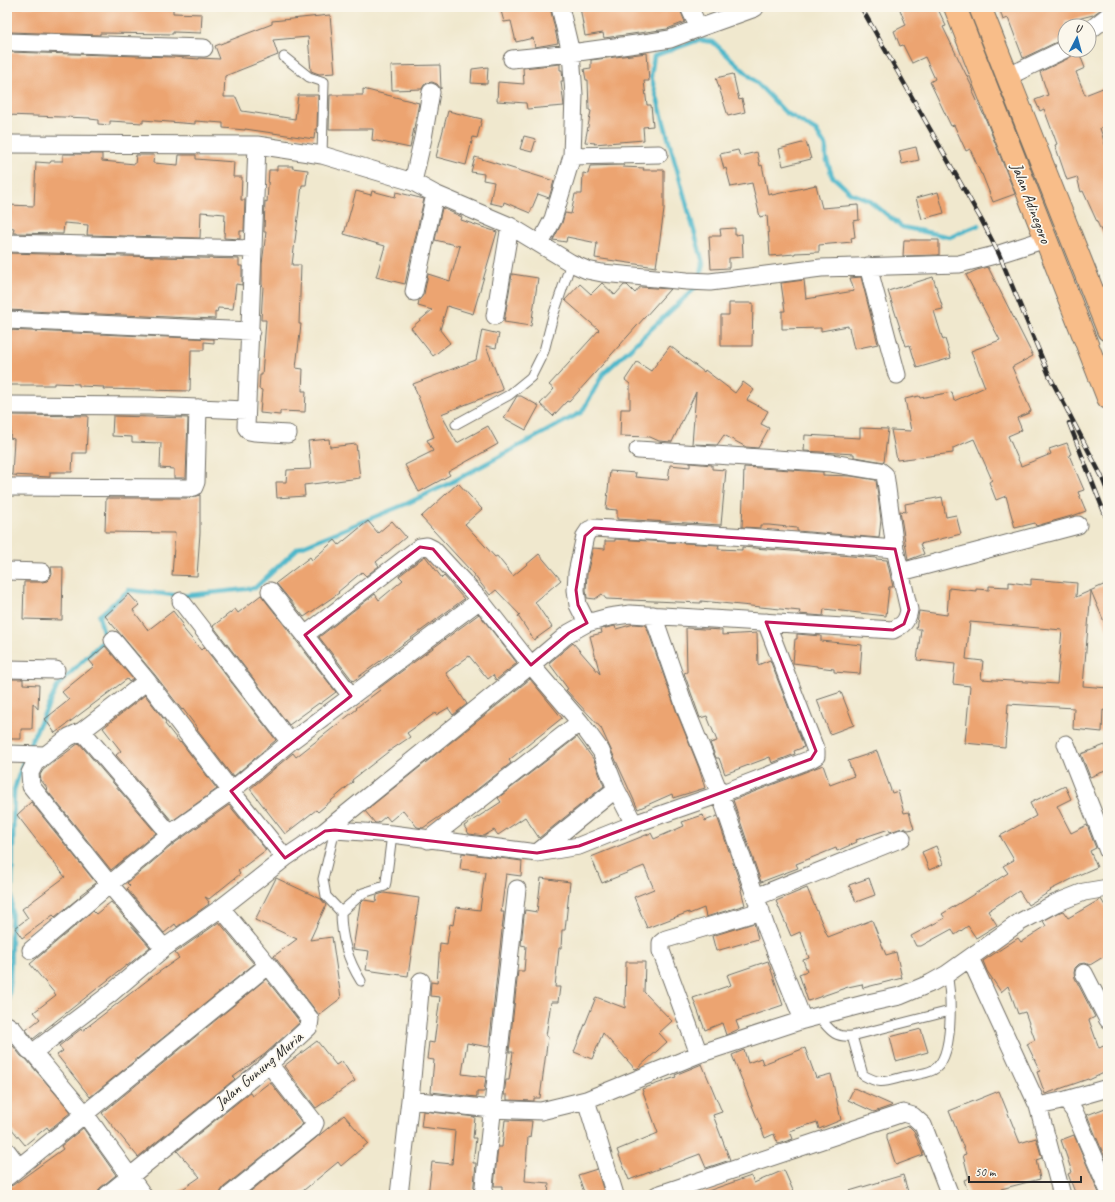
<svg xmlns="http://www.w3.org/2000/svg" width="1115" height="1202" viewBox="0 0 1115 1202" font-family="Caveat,sans-serif">
<rect width="100%" height="100%" fill="#fbf7ec"/>
<filter id="ink" filterUnits="userSpaceOnUse"><feTurbulence type="fractalNoise" baseFrequency=".025" numOctaves="2"/><feDisplacementMap in="SourceGraphic" scale="8" xChannelSelector="R" yChannelSelector="G"/><feConvolveMatrix kernelMatrix="1 2 1 2 8 2 1 2 1" color-interpolation-filters="sRGB"/></filter>
<filter id="wash" filterUnits="userSpaceOnUse"><feTurbulence type="fractalNoise" baseFrequency=".012" numOctaves="4" result="noise"/><feDisplacementMap in="SourceGraphic" scale="16" xChannelSelector="R" yChannelSelector="G"/><feGaussianBlur stdDeviation="0.9" result="paint"/><feColorMatrix in="noise" values="0 0 0 0 0 0 0 0 0 0 0 0 0 0 0 0 0 1.4 0 .05"/><feComposite in="paint" operator="in"/></filter>
<g filter="url(#wash)">
<rect width="100%" height="100%" fill="#f0e8ce"/>
<g fill="none" stroke-linecap="round" stroke-linejoin="round">
<!-- stream -->
<path stroke="#4db7ca" stroke-width="4.5" d="M700 278 703 263 651 76 654 56 699 40 713 42 754 80 785 112 816 131 826 147V157L832 176 851 193 869 200 902 227 950 237 979 225
M26 752 58 685 105 639 99 616 129 590 182 596 255 588 298 548 406 504 452 482 582 412 603 374 694 289 697 285
M7 1007 10 986 14 790 24 759"/>
</g>
<g id="blocks">
<!-- building -->
<path fill="#eca471" fill-rule="evenodd" d="M11 7H173V13L202 14 201 33 173 32V34L100 33V35L9 32Z
M500 7H550L558 43 535 47 533 38 516 42 511 21 504 22Z
M580 7H615L616 11 641 7H679L685 22 667 29 604 38 603 33 585 36Z
M899 7H937L946 26 943 27 974 91 973 92 986 120 1015 194 993 202 982 174H981L970 149 966 151 954 125 951 126 930 82 935 79 925 57 912 63 903 45 900 46 894 31 906 25Z
M999 7H1104L1093 15 1065 22V39L1061 40 1023 58 1008 18 1003 20Z
M330 15 335 73 319 74 311 71 308 37 273 40 278 55 225 76 224 97H236L242 111 295 119 298 95H318L317 129H315L314 139 245 129V130L223 128V123L195 121V124L143 120V123L110 121V125L98 124V120L90 119V118L7 115 8 52 173 57 199 59V58L220 59 215 46 272 24V21Z
M1078 50 1085 68 1076 72 1085 95 1108 86V125L1100 128 1108 154V246L1083 191 1081 192 1077 177 1067 180 1055 145 1057 144 1044 109 1040 111 1035 100 1048 95 1040 72 1069 58 1073 55 1074 51Z
M647 53 649 81H644L647 105H651L653 126 643 127 644 140 594 144 595 143 585 142 591 111 589 110 588 80H586L584 69 591 68V60Z
M560 64V70H562L563 81H561L564 106 527 109 526 103 497 101 498 82 524 84 523 68Z
M440 65 441 89 437 84 432 82 427 83 424 85 422 89 392 90 391 66Z
M488 67 487 84 471 83 472 69Z
M733 74 739 100 742 99 745 112 728 116 716 78Z
M363 89 419 103 410 148 372 140 373 129H329L330 95H363Z
M448 111 482 119 477 138 473 137 466 165 436 157Z
M524 136 536 139 532 152 520 149Z
M806 142 811 159 783 166 779 149Z
M916 147 919 160 902 164 899 151Z
M738 150 740 156 757 152 760 166 762 165 768 194 771 193 772 195 816 185 822 208 858 205 859 220 853 221 855 237 851 238 852 242 819 245V252L795 253V254L770 256 767 215 760 217 752 183 731 187 726 168 724 169 720 154Z
M63 154H102V161L135 164 136 155H154L153 163 178 165 179 155H196V159L234 162 233 177H242L241 200H245L244 231H240V239L224 238 225 214 201 212 200 238 87 235 88 225 64 223 63 234 13 233 14 228 7 227V205L34 206 36 162 50 163 51 161H63Z
M475 157 554 181 549 198 538 194 530 213 504 202 503 206 490 203 494 182 483 180 484 174 471 172Z
M624 165 623 167 644 168 643 170H664V210L656 267 595 258 597 243 567 237 566 242 553 240 562 223 565 213 571 214 575 194H582L583 173 588 174 590 166Z
M277 166H293L292 168 308 170 306 185H302L292 265H301L299 324H301L296 368 303 369 302 391H306L305 412 280 411V415L260 413 262 390 259 389 260 375H262L266 320H261L263 286H262V264L266 232H264L265 201 267 202 269 170H277Z
M356 191 371 195 372 191 395 197 396 192 424 199 405 284 376 277 385 246 344 234Z
M938 192 944 213 922 219 916 198Z
M442 208 462 217 461 220 497 232 473 314 447 306 440 330 450 343 433 356 411 328 432 310 418 306 419 300 424 294 428 274 450 281 460 246 435 240Z
M735 228V235L742 234 743 257 729 258V268L711 269 709 236H721L720 229Z
M904 240H939V255L903 256Z
M7 253 239 259V266H242V285L236 284 233 309 218 308 217 312 215 311V319L7 310Z
M988 267 1033 356 1012 367 1031 411 1029 412V413L1017 418 1022 430 1008 436 1021 466 1051 454 1049 449 1067 443 1071 454 1069 455 1084 490 1078 492 1086 511 1075 515 1036 526 1035 523 1015 528 1006 496 996 500 989 482 992 480 974 439 953 448V453L897 460 891 430 911 431 905 399 919 396 920 398 952 392 954 401 985 387 971 351 1000 340 966 275 977 270Z
M512 274 538 278 531 326 504 322Z
M861 277 878 344 854 349 849 328H848V326L821 331V328L782 329V311H785L781 283 804 280 806 299 854 291 850 278Z
M933 277 943 309 934 311 943 340 945 339 951 358 917 368 910 345 906 346 888 291Z
M602 283 615 295 624 285H627L635 293 640 287 670 289 569 402 567 401 553 416 540 404 554 389 549 385 599 330 565 300 580 284 591 294Z
M729 303H753L752 346H721V315H729Z
M7 330 214 339V343L204 342V350H191L190 391 103 389 104 387 79 386V384L54 383V385H7Z
M482 330 499 334 496 348 486 346 503 390 441 414 457 443 488 426 498 444 448 472 450 475 419 492 405 465 433 451 427 440 434 437 413 384 476 360Z
M670 346 704 372 705 370 735 393 743 382 754 390 747 400 768 411 761 424 769 428 758 448 746 447 724 435 717 445 692 444 696 392 672 442 659 441 650 437 620 436 621 409H630V384L625 380 637 362 651 371Z
M517 396H521L539 406 526 430 504 418Z
M12 415 88 416 86 453H73L72 472H50V477L12 475 14 439 10 438Z
M113 416 188 418 186 478H174V469L160 468 161 443 132 442V437L112 436Z
M860 428 888 429 884 462 854 457V454L804 451 805 435 860 438Z
M329 439 330 447 356 444 360 478 304 485 305 496 277 498 276 482H286L287 470 311 469 308 441Z
M690 463 712 465V469L726 470 721 525 617 519V510L606 509 610 471 636 473 635 477 668 480 670 465 690 467Z
M744 467 823 472V475L851 476 876 480 881 520 879 538 797 531V528L769 525H760V528L742 527Z
M458 483 482 509 465 524 495 557 497 556 513 576 539 554 561 580 535 602 552 627 534 640 518 616 520 615 496 590 490 595 469 569 421 517Z
M200 495V533L197 576 172 575 175 533 105 532 106 498H188Z
M942 497 946 517 956 515 961 534 920 544 924 554 908 560 900 511 906 512 905 504Z
M368 521 378 533 392 521 406 537 376 562 379 566 366 576 362 572 338 592 339 593 304 617 276 583 310 557 312 560 335 540 339 545Z
M615 539 719 545 718 549 742 550V547L876 558V559L887 560 893 587H889L886 616 824 609 823 616 799 614 800 611 701 601V603L606 599 602 594 595 599 587 598 586 590 587 574 593 548 605 549V541H615Z
M425 556 442 578 444 576 464 599 353 681 319 637 375 594 379 600 403 580 399 576Z
M51 567H63L62 620 23 619 24 582H42L47 581 50 578 52 573Z
M1031 579 1077 583 1076 597 1108 583V631L1091 591 1083 686 1108 688 1106 711 1103 710 1102 732 1073 729 1074 708 1008 704 1005 747 965 743 970 686 953 684 955 664 917 660 921 629H916L919 611 947 615 949 588 976 591V589L989 590V586L1009 587V582L1031 585ZM970 622 1062 630 1057 684 981 679 983 661 966 659Z
M129 594 139 605 133 610 148 630 173 611 183 624 181 626 201 650 204 647 276 740 233 777 197 730 198 729 183 709 182 710 155 675 105 616Z
M261 595 336 692 320 704 319 703 289 725 213 626 235 609 238 613Z
M479 614 517 663 496 680 493 675 488 679 469 656 446 673 467 704 453 715 448 708 436 715 435 713 407 733 410 737 388 752 352 780 353 782 318 812 316 810 285 834 250 789 293 753 296 757 357 709 356 708 380 690 379 688Z
M634 624 646 625 677 713 699 768 705 788 673 798 672 794 638 809 601 728 566 690 568 689 549 663 573 643 600 674 590 636 602 633 601 629 615 626 616 629Z
M686 628 722 630V635L757 633 758 665 770 660 804 747 794 751 795 754 772 763 770 757 725 774 719 758H716L710 743 717 741 707 716 700 718 684 673 687 672Z
M797 634 821 636V641L862 645 860 674 834 672V669L817 667V666L793 663 795 639H797Z
M105 646 133 679 129 682 127 679 55 733 45 719 69 700 62 692 94 666 89 660Z
M7 679H23V684L39 685 38 709 33 703 32 729H21V739H7Z
M530 679 562 718 509 760 511 763 457 805 423 828 417 827 403 810 390 821 386 816 378 823H375L365 811Z
M841 692 854 725 830 734 817 700Z
M145 695 166 722 165 724 180 743 181 742 217 789 172 821 116 755 121 751 103 728Z
M577 737 594 760 604 786 539 838 525 817 498 835 494 830 484 836 469 834 464 826 501 802 498 798Z
M79 743 156 833 111 870 46 789 47 788 41 780 40 775 43 770Z
M1105 745 1108 753V770L1090 777 1081 754Z
M877 751 892 793 898 791 904 813 909 812 914 829 908 830 904 828 899 829 890 832 889 829 856 840 857 842 837 851 836 848 796 864 798 868 761 882 733 800 823 765 830 785 854 776 848 761Z
M1065 786 1071 799 1057 806 1071 833 1087 825 1096 848 1090 851 1097 867 1074 877V878L1050 890 1051 891 1028 905 1019 891 988 911 997 925 976 938 968 926 955 935 952 929 921 946H916L911 936 945 918 942 914 1008 873 1003 866 1014 860 1000 836 1036 816 1030 803Z
M31 802 96 883 80 895 81 896 55 917 53 915 22 938 15 928 28 918 22 909 65 877 17 815Z
M229 805 266 850 238 871 240 874 209 899 205 897 209 902H208L209 904 177 927 175 924 164 933 127 889 130 886 127 883 176 842Z
M703 815 705 821 717 816 742 889 741 890 745 905 706 917 704 908 689 914V912L647 928 634 897 654 889 644 866 602 883 591 857 651 833 654 839 684 826 682 822Z
M936 846 943 864 929 870 922 852Z
M462 853 522 861 521 876 506 874 501 912H504L489 1047 467 1043 462 1074 486 1077 484 1092H477V1097L431 1092 434 1060 427 1059 429 1042 434 1043 440 997 430 996 431 982 437 983 440 943 447 944 450 924 453 925 456 907 480 910 485 872 460 869Z
M276 878 321 899 326 905 310 940 332 937 341 998 319 1015 274 956 297 939 255 920Z
M541 878 570 882 565 930H562L561 948H559L555 987H560L558 1002H551L546 1036 548 1037 540 1098H534V1101L507 1100V1095H504L506 1080H509L513 1052H509L518 971H524L526 946 521 945 524 916 525 910 537 912Z
M869 878 875 895 856 902 849 885Z
M807 888 828 937 872 920 886 955 896 952 902 978 863 988 862 984 848 987 808 1001 799 974 807 971 803 960 809 958 800 932 791 936 776 901Z
M384 893 419 898 408 976 366 970 369 951 353 949 360 904 364 900 376 902 377 895Z
M1101 899 1108 911V954L1090 965 1085 963 1079 964 1075 968 1074 973 1075 978 1095 1017 1089 1020 1099 1048 1108 1044V1071L1089 1080 1088 1079 1045 1094 1037 1072 1040 1071 1027 1044 1035 1040 1025 1012 1018 1014 1008 986 1001 992 987 971 983 961 1018 938 1021 942 1046 926 1043 921 1060 912 1063 911 1068 918Z
M111 902 150 947 127 966V965L33 1039 26 1030 40 1019 34 1012 56 995 30 964 93 911 96 914Z
M219 922 254 964 90 1097 57 1055 63 1051 59 1046 81 1029 82 1031 149 979 179 958 175 953Z
M754 923 758 939 716 951 712 936Z
M768 961 783 1005 736 1021 739 1029 726 1035 722 1023 705 1030 693 998 731 985 727 975Z
M626 962H645L644 992 672 1021 659 1033 667 1042 638 1068 635 1069 603 1033 592 1059 574 1052 596 997 625 1008Z
M266 979 300 1022 265 1054 233 1077 235 1079 138 1157 102 1113Z
M921 1029 928 1052 896 1061 890 1037Z
M317 1041 336 1065 342 1061 355 1081 316 1108 284 1066Z
M10 1042 21 1056 26 1059 71 1112 49 1130 47 1127 25 1145 7 1123V1045Z
M805 1048 816 1078 831 1074 841 1120 819 1129 817 1122 790 1131 793 1139 778 1144 774 1134 765 1138 732 1055 744 1050 748 1063 761 1058 763 1064Z
M702 1064 722 1112 713 1115 730 1160 706 1168 700 1154 668 1166V1165L629 1180 617 1150 658 1133 642 1089 676 1077 675 1075Z
M270 1082 303 1124 224 1187 221 1191 220 1195H174L200 1177 177 1151 248 1094 250 1093 252 1096Z
M854 1088 892 1105 891 1106 874 1112 848 1100Z
M999 1091 1020 1143 1036 1138 1042 1158 1036 1160 1040 1179 1001 1189 1003 1195H969L964 1180 969 1178 963 1155 966 1154 949 1111Z
M1108 1107V1159L1106 1160 1087 1115Z
M423 1111 475 1117 473 1138H476L473 1163H476L473 1195H428L432 1162 452 1164 455 1131 421 1127Z
M344 1115 368 1143 341 1166 338 1162 298 1195H246Z
M505 1120 532 1121 530 1138 528 1137 525 1181 549 1183 548 1195H528V1194L502 1192V1186H494L498 1147H502Z
M909 1126 914 1131 923 1155 896 1165 887 1139V1134Z
M83 1128 116 1175 100 1188 97 1195H7V1187L13 1185 63 1149 61 1146Z
M1074 1135 1099 1193 1100 1195H1076L1068 1174 1072 1172 1061 1140Z
M597 1169 605 1195H585L578 1175Z
M784 1170 795 1195H702V1193L751 1176 754 1183Z
M903 1175 909 1195H847L846 1192Z"/>
</g>
</g>
<g filter="url(#ink)">
<use href="#blocks" fill-opacity="0" stroke="#706d64" stroke-width="1"/>
<g fill="none" stroke-linecap="round" stroke-linejoin="round">
<!-- service casing -->
<g stroke="#706d64" stroke-width="11">
<path id="service" d="M284 57 309 77 324 82 322 155
M456 424 509 395 531 377 544 351 553 316 571 263
M335 830 323 879 326 896 341 912
M361 981C347 959 341 938 341 912L363 893 385 886 386 882 392 834
M818 1016C830 1029 833 1038 852 1036L950 1011
M852 1036 863 1075C881 1085 884 1082 903 1077 912 1075 926 1074 933 1070 955 1059 951 994 947 974"/>
</g>
<!-- minor casing -->
<g stroke="#706d64" stroke-width="19">
<path id="minor" d="M699 28 755 8
M1089 31 1108 16
M7 42 204 48
M512 59 571 53 651 42 670 39 699 28 689 7
M1007 77 1065 49
M7 144 257 145 322 155 413 182 435 194 510 226 571 263 587 270 602 273 687 281 710 282 821 268 959 264 999 254 1046 239
M572 156 659 154
M413 182 423 138 431 92
M7 243 253 249 257 145
M540 244 553 219 572 156 574 95 571 53 560 7
M253 249 246 427 249 431 254 432 288 434
M868 266 897 375
M414 292 435 194
M495 316 510 226
M7 320 251 331
M7 405 149 406 246 410
M7 487 188 488 194 487 196 482 198 408
M7 571 42 572
M901 572 1078 525
M270 591 305 635 351 696
M181 601 290 742
M653 615 686 710 720 794 811 759 816 756V751L766 622
M587 623 578 605 576 590 577 573 585 536 589 530 594 528 748 537 895 549
M305 635 420 547 427 546 433 549 480 600 531 665 580 722 601 751 616 789 634 824
M113 640 147 681 231 791 285 858
M7 669 56 670
M147 681 82 731 69 737 35 763 30 773 31 786 110 885 164 948
M82 731 170 834
M1066 744 1108 851
M7 754 45 755
M325 831 531 665 569 633 587 623 609 617 630 614 893 630C903 625 907 622 909 610L895 549 886 481 885 475 880 471 831 463 791 460 638 450
M428 840 580 722
M538 852 616 789
M756 897 902 838
M31 950 170 834 231 791 290 742 480 600
M970 958 1038 1106 1062 1195
M1084 973 1108 1020
M7 1025 13 1029 29 1050H36L110 994 164 948 221 908 285 858 325 831 335 830 392 834 537 853 579 846 634 824 720 794 767 930 803 1020
M32 1051 85 1114 143 1195
M699 1054 661 951V943L666 939 761 911
M410 1100 492 1109 541 1111 586 1100 699 1054 803 1020 868 1003 900 996 931 983 947 974 1020 922 1056 903 1084 892 1108 888
M586 1100 615 1195
M1066 1100 1074 1111 1108 1189
M1038 1106 1066 1100 1108 1088
M7 1151 19 1167
M7 1177 268 965
M107 1195 269 1064 309 1027 310 1019 268 965 221 908
M230 1195 312 1129 315 1123 269 1064
M399 1195 410 1100 421 981
M483 1195 517 889
M657 1195 903 1113 913 1116 923 1125 950 1195"/>
</g>
<!-- trunk casing -->
<g stroke="#706d64" stroke-width="24">
<path id="trunk" d="M955 7 1108 398
M980 7 1108 330"/>
</g>
<!-- service -->
<use href="#service" stroke="#fff" stroke-width="9"/>
<!-- minor -->
<use href="#minor" stroke="#fff" stroke-width="17"/>
<!-- trunk -->
<use href="#trunk" stroke="#f8bd89" stroke-width="22"/>
<!-- rail casing -->
<g stroke="#2b2b2b" stroke-width="4.5">
<path id="rail" d="M861 7 982 221 999 254 1049 375 1101 475 1108 493
M1069 423 1108 522"/>
</g>
<!-- rail -->
<use href="#rail" stroke="#fbf7ec" stroke-width="3" stroke-dasharray="9" stroke-linecap="butt"/>
</g>
</g>
<!-- marked area -->
<path fill="none" stroke="#c2185b" stroke-width="3" stroke-linejoin="round" d="M594 528 895 549 909 610 904 624 893 630 766 622 816 751 811 759 579 846 537 853 335 830 325 831 285 858 231 791 351 696 305 635 420 547 433 549 531 665 569 633 587 623 578 605 576 590 585 536Z"/>
<g text-anchor="middle" dominant-baseline="central" stroke-width="3.5" stroke-linejoin="round" paint-order="stroke">
<!-- street labels -->
<g font-size="16" fill="#2b2b2b" stroke="#fbf7ec">
<text transform="translate(1031 203) rotate(69)">Jalan Adinegoro</text>
<text transform="translate(259 1070) rotate(-40)">Jalan Gunung Muria</text>
</g>
</g>
<!-- margin -->
<rect width="1115" height="1202" fill="none" stroke="#fbf7ec" stroke-width="24"/>
<!-- north arrow -->
<g transform="translate(1077 38) rotate(6)"><circle r="19" fill="#fbf7ec" stroke="#a8a59f"/>
<path d="M0-3L7 15L0 10L-7 15Z" fill="#1f6fb2"/>
<text y="-6" font-size="11" font-weight="bold" text-anchor="middle" fill="#2b2b2b">U</text>
</g>
<!-- scale -->
<path d="M969 1176v6h112v-6" fill="none" stroke="#2b2b2b" stroke-width="2"/>
<text x="975" y="1176" font-size="12" fill="#2b2b2b" stroke="#fbf7ec" stroke-width="3" paint-order="stroke">50 m</text>
</svg>
